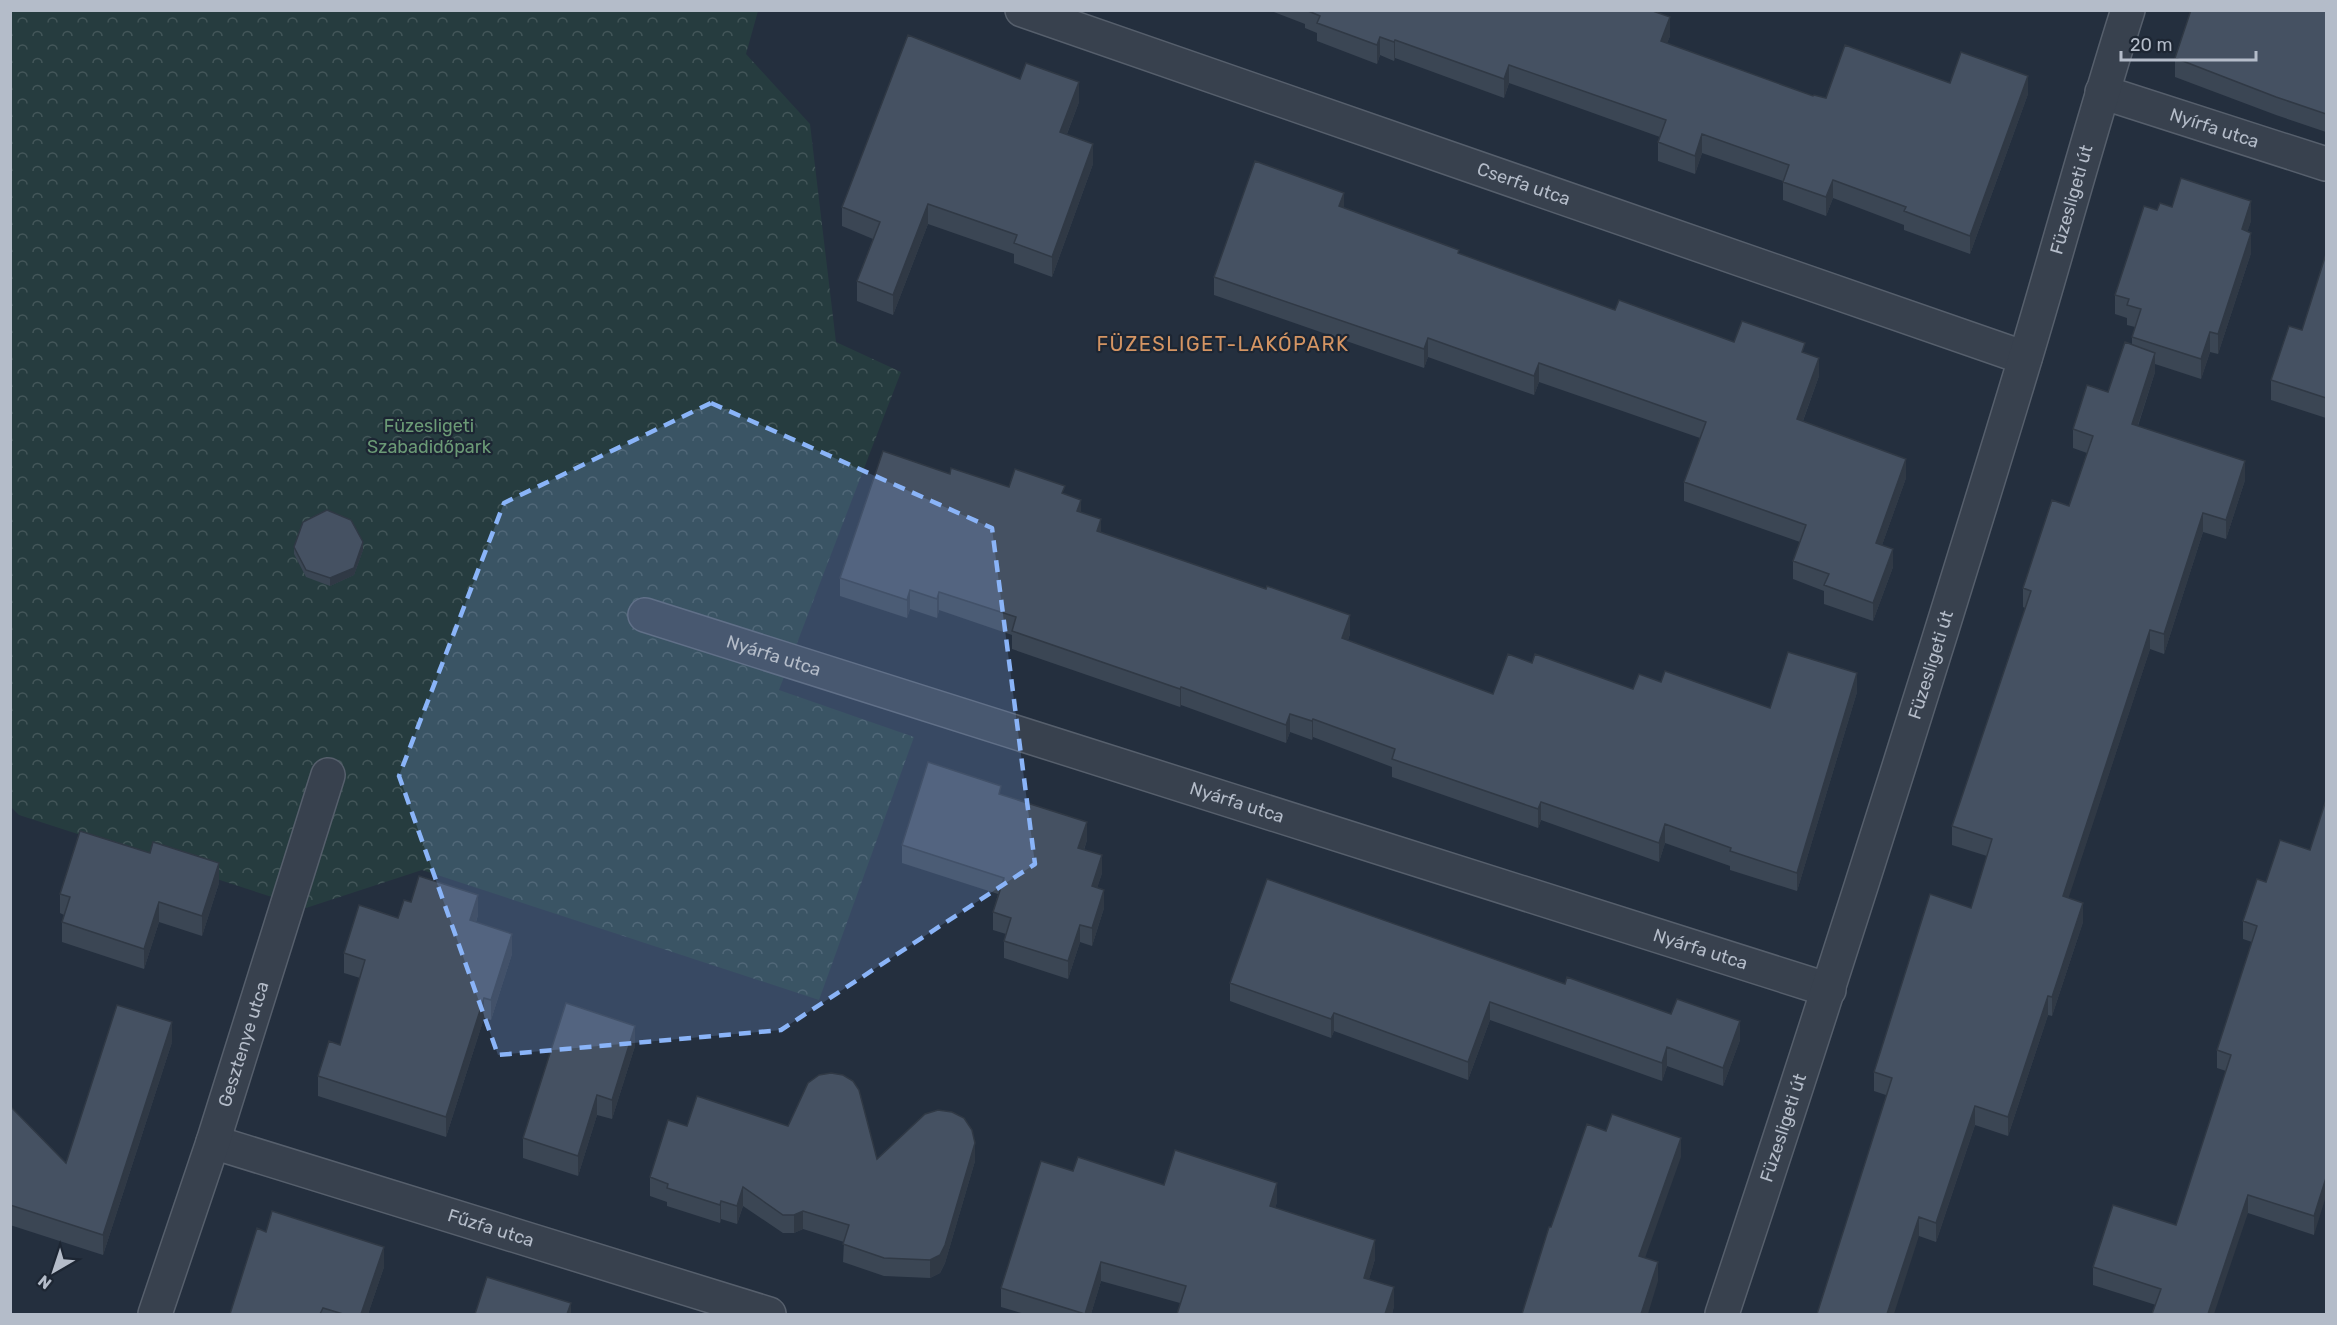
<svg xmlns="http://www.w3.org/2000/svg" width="2337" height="1325" viewBox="0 0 2337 1325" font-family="Rubik,sans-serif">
<defs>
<pattern id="forest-crowns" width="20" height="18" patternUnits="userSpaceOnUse" patternTransform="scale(1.5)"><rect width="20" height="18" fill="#263c3f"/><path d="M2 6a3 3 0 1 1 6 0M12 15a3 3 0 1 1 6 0" fill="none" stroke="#435659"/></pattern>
</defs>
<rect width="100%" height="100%" fill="#242f3e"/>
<!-- forest -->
<path fill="url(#forest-crowns)" d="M10 11H758L746 54 810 124 836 342 901 372 779 690 914 737 819 1000 422 870 306 908 19 815 11 807Z"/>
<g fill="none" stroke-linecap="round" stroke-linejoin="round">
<!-- street casing -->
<g stroke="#565f6c" stroke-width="36">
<g id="street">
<path id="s1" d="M1022 10 2025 358"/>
<path id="s2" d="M2102 92 2326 164"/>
<path id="s3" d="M645 615 1829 990"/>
<path id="s4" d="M213 1142 769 1314"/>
<path id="s5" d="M155 1314 213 1142 328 775"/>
<path id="s6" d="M1722 1314C1827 997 1928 679 2025 359 2060 243 2091 126 2128 10"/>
</g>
</g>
<!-- street -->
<use href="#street" stroke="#38414e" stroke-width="33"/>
</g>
<!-- wall -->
<path fill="#3b4654" d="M1269 10H1650L1670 36 1667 43 1813 96 1826 98 1950 83 2028 94 1970 254 1904 230V225L1833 198 1826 216 1783 200V181L1702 153 1695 174 1658 161V142L1660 137 1509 83 1504 98 1395 58 1394 61 1380 55 1377 64 1317 41V33L1305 28V24Z
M2326 10V132L2276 115 2175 77V58Z
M1079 102 1067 134 1093 164 1052 277 1014 263V254L928 224 893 315 857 301V281L873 239 842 226V207Z
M2172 207 2251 221 2247 232 2251 253 2218 354 2210 352 2201 379 2155 364V372L2138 426 2245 480 2226 539 2203 532 2164 654 2150 649 2068 898 2083 922 2052 1016 2048 1015 2008 1136 1975 1125 1936 1242 1919 1236 1886 1095 1874 1091V1072L1971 908 1987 856 1952 845V826L2025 608 2023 607V588L2069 506 2087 453 2073 448V429L2108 392 2132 345V337L2135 327 2127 325V318L2115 314V295Z
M1344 208 1459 254 1615 310 1734 342 1805 353 1819 376 1803 421 1906 478 1882 545 1893 567 1873 621 1824 604V591L1793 579V561L1800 542 1684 501V482L1700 438 1539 382 1534 395 1428 357 1424 368 1214 295V277Z
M2326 254V418L2271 400V380L2302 330Z
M950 474 1009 487 1065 494 1081 512 1101 532 1350 634 1348 640 1493 694 1532 663 1633 689 1661 682 1770 708 1857 692 1797 891 1730 870V866L1665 843 1659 862 1541 820 1538 828 1392 777V767L1313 737 1312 740 1290 732 1286 743 1181 705 1180 707 1012 649V635L939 610 937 618 910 609 907 618 840 596V578Z
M294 547 363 550 354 575 330 586 306 577 294 554Z
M1001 795 1087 840 1084 850 1102 873 1097 888 1104 908 1092 946 1080 942 1068 979 1004 958V941L1006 934 993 930V912L998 894 902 863V845Z
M2326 800 2314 1235 2248 1213 2156 1305 2093 1285V1267L2176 1225 2226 1071 2217 1068V1050L2252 942 2243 939V921L2266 882 2310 850Z
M219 883 202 936 159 922 144 969 62 942V922L64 915 60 913V894Z
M478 915 476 922 512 954 491 1020 484 1018 446 1137 318 1096V1076L340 1045 360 978 344 973V953L398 918Z
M1230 983 1565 984 1740 1040 1723 1086 1667 1066 1662 1081 1490 1020 1468 1080 1334 1031 1331 1038 1230 1001Z
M172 1042 103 1255 10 1225V1106L66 1163Z
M635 1046 612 1119 597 1115 578 1176 523 1158V1138Z
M687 1126 877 1159 975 1161 945 1263 940 1273 930 1278 884 1276 843 1262 844 1242 803 1229 794 1233H783L743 1206 737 1224 721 1219 720 1223 667 1206V1202L650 1196V1177Z
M1073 1171 1277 1202 1275 1208 1375 1259 1369 1279 1394 1306 1392 1314H1177L1180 1303 1101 1281 1091 1314H1025L1001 1307V1288Z
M266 1232 384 1267 368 1314H230Z"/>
<!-- shaded-wall -->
<path fill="#303945" d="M1670 17V36L1661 59V41Z
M1380 37V55L1377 64V45Z
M1395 40V58L1394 61V42Z
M1509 65V83L1504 98V79Z
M2028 76V94L1970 254V236Z
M1079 82V102L1060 152V132Z
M1702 134V153L1695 174V156Z
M1093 144V164L1052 277V257Z
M1833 180V198L1826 216V197Z
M1344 193V212L1339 206Z
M2251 201V221L2242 249V229Z
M928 204V224L893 315V295Z
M2251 233V253L2218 354V334Z
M2210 332V352L2201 379V359Z
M1428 338V357L1424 368V349Z
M2155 353V372L2132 443V424Z
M1819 358V376L1797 437V419Z
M1539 363V382L1534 395V376Z
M1906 459V478L1876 562V543Z
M2245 461V480L2226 539V520Z
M1081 500V518L1077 511Z
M2203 513V532L2164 654V634Z
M1101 519V538L1097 531Z
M363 542V550L354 575 330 586V578Z
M1893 549V567L1873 621V603Z
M910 590V609L907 618V600Z
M939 592V610L937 618V599Z
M1350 615V634L1342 657V638Z
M2150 630V649L2063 915V896Z
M1857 673V692L1797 891V873Z
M1181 687V705L1180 707V689Z
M1290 714V732L1286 743V725Z
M1313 719V737L1312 740V721Z
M1541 802V820L1538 828V809Z
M1087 822V840L1078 866V848Z
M1665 824V843L1659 862V843Z
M1102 855V873L1092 904V886Z
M219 863V883L202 936V916Z
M1104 890V908L1092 946V928Z
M478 895V915L470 940V920Z
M159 902V922L144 969V949Z
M2083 903V922L2052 1016V997Z
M1080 925V942L1068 979V961Z
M512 934V954L491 1020V1000Z
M2048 996V1015L2008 1136V1117Z
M484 998V1018L446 1137V1117Z
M1490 1002V1020L1468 1080V1062Z
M1334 1013V1031L1331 1038V1019Z
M1740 1021V1040L1723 1086V1068Z
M172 1022V1042L103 1255V1235Z
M635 1026V1046L612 1119V1100Z
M1667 1047V1066L1662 1081V1063Z
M597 1095V1115L578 1176V1156Z
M1975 1106V1125L1936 1242V1223Z
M1681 1138V1157L1639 1275V1256Z
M975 1143V1161L945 1263 940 1273 930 1278V1260Z
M2326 1178V1196L2314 1235V1216Z
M1277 1183V1202L1270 1225V1206Z
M743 1187V1206L737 1224V1206Z
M2248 1195V1213L2214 1314H2208Z
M721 1201V1219L720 1223V1205Z
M803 1211V1229L794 1233V1215Z
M1919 1217V1236L1894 1314H1887Z
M1375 1240V1259L1364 1297V1278Z
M384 1247V1267L368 1314H361Z
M1101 1262V1281L1091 1314H1085Z
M1658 1262V1281L1648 1314H1641Z
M1394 1287V1306L1392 1314H1385Z
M571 1303V1314H567Z"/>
<!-- building -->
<path fill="#455162" stroke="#303945" stroke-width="1.5" d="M1306 10H1650L1670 17 1661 41 1813 96 1814 95 1826 98 1845 45 1950 83 1961 52 2028 76 1970 236 1904 211 1906 207 1833 180 1826 197 1783 182 1789 165 1702 134 1695 156 1658 142 1666 120 1509 65 1504 79 1395 40 1394 42 1380 37 1377 45 1317 23 1320 16Z
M2191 10H2326V114L2276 97 2175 58Z
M908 35 1020 79 1026 63 1079 82 1060 132 1093 144 1052 257 1014 243 1017 235 928 204 893 295 857 281 880 222 842 207Z
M1255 161 1344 193 1339 206 1459 250 1458 253 1615 310 1619 300 1734 342 1742 321 1805 343 1802 352 1819 358 1797 419 1906 459 1876 543 1893 549 1873 603 1824 585 1829 574 1793 561 1806 525 1684 482 1706 422 1539 363 1534 376 1428 338 1424 349 1214 277Z
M2181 178 2251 201 2242 229 2251 233 2218 334 2210 332 2201 359 2132 337 2141 309 2127 305 2129 299 2115 295 2144 206 2157 210 2160 203 2172 207Z
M2326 254V398L2271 380 2289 326 2302 330Z
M2125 342 2155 353 2132 424 2245 461 2226 520 2203 513 2164 634 2150 630 2063 896 2083 903 2052 997 2048 996 2008 1117 1975 1106 1936 1223 1919 1217 1887 1314H1817L1892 1078 1874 1072 1930 894 1971 908 1992 839 1952 826 2031 591 2023 588 2052 500 2069 506 2093 436 2073 429 2087 385 2108 392Z
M883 451 950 474 951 468 1009 487 1015 469 1065 486 1062 493 1081 500 1077 511 1101 519 1097 531 1266 589 1267 586 1350 615 1342 638 1493 694 1508 654 1532 663 1535 654 1633 689 1639 674 1661 682 1665 671 1770 708 1788 652 1857 673 1797 873 1730 851 1731 848 1665 824 1659 843 1541 802 1538 809 1392 759 1395 749 1313 719 1312 721 1290 714 1286 725 1181 687 1180 689 1012 631 1016 617 939 592 937 599 910 590 907 600 840 578Z
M327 510 351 520 363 542 354 568 330 578 306 570 294 547 303 522Z
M928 762 1001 786 999 794 1087 822 1078 848 1102 855 1092 886 1104 890 1092 928 1080 925 1068 961 1004 941 1011 918 993 912 1004 878 902 845Z
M2326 800V1178L2314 1216 2248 1195 2208 1314H2152L2161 1289 2093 1267 2113 1205 2176 1225 2231 1055 2217 1050 2257 926 2243 921 2257 879 2266 882 2280 840 2310 850Z
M80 831 150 853 153 842 219 863 202 916 159 902 144 949 62 922 70 897 60 894Z
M419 876 478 895 470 920 512 934 491 1000 484 998 446 1117 318 1076 329 1041 340 1045 365 960 344 953 359 905 398 918 404 900 411 902Z
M1267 879 1565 984 1567 977 1671 1014 1677 999 1740 1021 1723 1068 1667 1047 1662 1063 1490 1002 1468 1062 1334 1013 1331 1019 1230 983Z
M566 1003 635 1026 612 1100 597 1095 578 1156 523 1138Z
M117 1005 172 1022 103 1235 10 1205V1106L66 1163Z
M831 1073 843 1075 853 1081 859 1090 877 1159 925 1114 938 1110 952 1112 964 1118 972 1130 975 1143 945 1245 940 1255 930 1260 884 1258 843 1244 849 1225 803 1211 794 1215H783L743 1187 737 1206 721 1201 720 1205 667 1188 668 1184 650 1177 668 1120 687 1126 697 1096 788 1126 808 1083 819 1075Z
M1612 1114 1681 1138 1639 1256 1658 1262 1641 1314H1522L1549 1227H1551L1587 1124 1606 1131Z
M1175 1150 1277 1183 1270 1206 1375 1240 1364 1278 1394 1287 1385 1314H1177L1186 1286 1101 1262 1085 1314 1001 1288 1041 1161 1073 1171 1078 1157 1164 1185Z
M272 1211 384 1247 361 1314H343L323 1308 320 1314H230L257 1228 266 1232Z
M487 1277 571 1303 567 1314H475Z"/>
<!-- marked area -->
<path fill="#8ab4f8" fill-opacity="0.2" stroke="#8ab4f8" stroke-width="4.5" stroke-dasharray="12 8" stroke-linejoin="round" d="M711 403 992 528 1035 864 781 1030 498 1055 399 776 504 503Z"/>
<g text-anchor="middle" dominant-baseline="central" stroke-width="4.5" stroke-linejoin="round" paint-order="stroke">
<!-- street labels -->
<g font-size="18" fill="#b4bcc9" stroke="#1d2633">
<text stroke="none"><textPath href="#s2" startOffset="118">Nyírfa utca</textPath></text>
<text stroke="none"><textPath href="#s1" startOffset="531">Cserfa utca</textPath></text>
<text stroke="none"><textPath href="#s6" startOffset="1168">Füzesligeti út</textPath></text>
<text stroke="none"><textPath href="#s3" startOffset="135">Nyárfa utca</textPath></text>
<text stroke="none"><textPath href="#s6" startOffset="682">Füzesligeti út</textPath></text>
<text stroke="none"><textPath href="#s3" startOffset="621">Nyárfa utca</textPath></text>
<text stroke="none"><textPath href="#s3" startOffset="1107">Nyárfa utca</textPath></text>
<text stroke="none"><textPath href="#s5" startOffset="284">Gesztenye utca</textPath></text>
<text stroke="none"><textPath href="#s6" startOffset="196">Füzesligeti út</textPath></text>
<text stroke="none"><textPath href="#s4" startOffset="291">Fűzfa utca</textPath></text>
</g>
<!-- park labels -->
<g font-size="18" fill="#6b9a76" stroke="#1d2633">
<text x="429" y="426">Füzesligeti<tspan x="429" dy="21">Szabadidőpark</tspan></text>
</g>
<!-- neighbourhood labels -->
<g font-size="20" letter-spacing="1.5" fill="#d59563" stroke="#1d2633">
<text x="1223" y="344">FÜZESLIGET-LAKÓPARK</text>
</g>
</g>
<!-- border -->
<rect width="2337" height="1325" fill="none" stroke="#b4bcc9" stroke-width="24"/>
<!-- north arrow -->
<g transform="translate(54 1271) rotate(219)" stroke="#1d2633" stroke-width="4.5" paint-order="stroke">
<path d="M0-4.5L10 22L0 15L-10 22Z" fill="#b4bcc9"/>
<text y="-9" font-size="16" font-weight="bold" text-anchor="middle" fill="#b4bcc9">N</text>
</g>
<!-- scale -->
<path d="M2121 51v9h135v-9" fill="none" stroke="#b4bcc9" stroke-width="3"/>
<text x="2130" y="51" font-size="18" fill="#b4bcc9" stroke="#1d2633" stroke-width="4.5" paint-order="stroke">20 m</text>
</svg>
